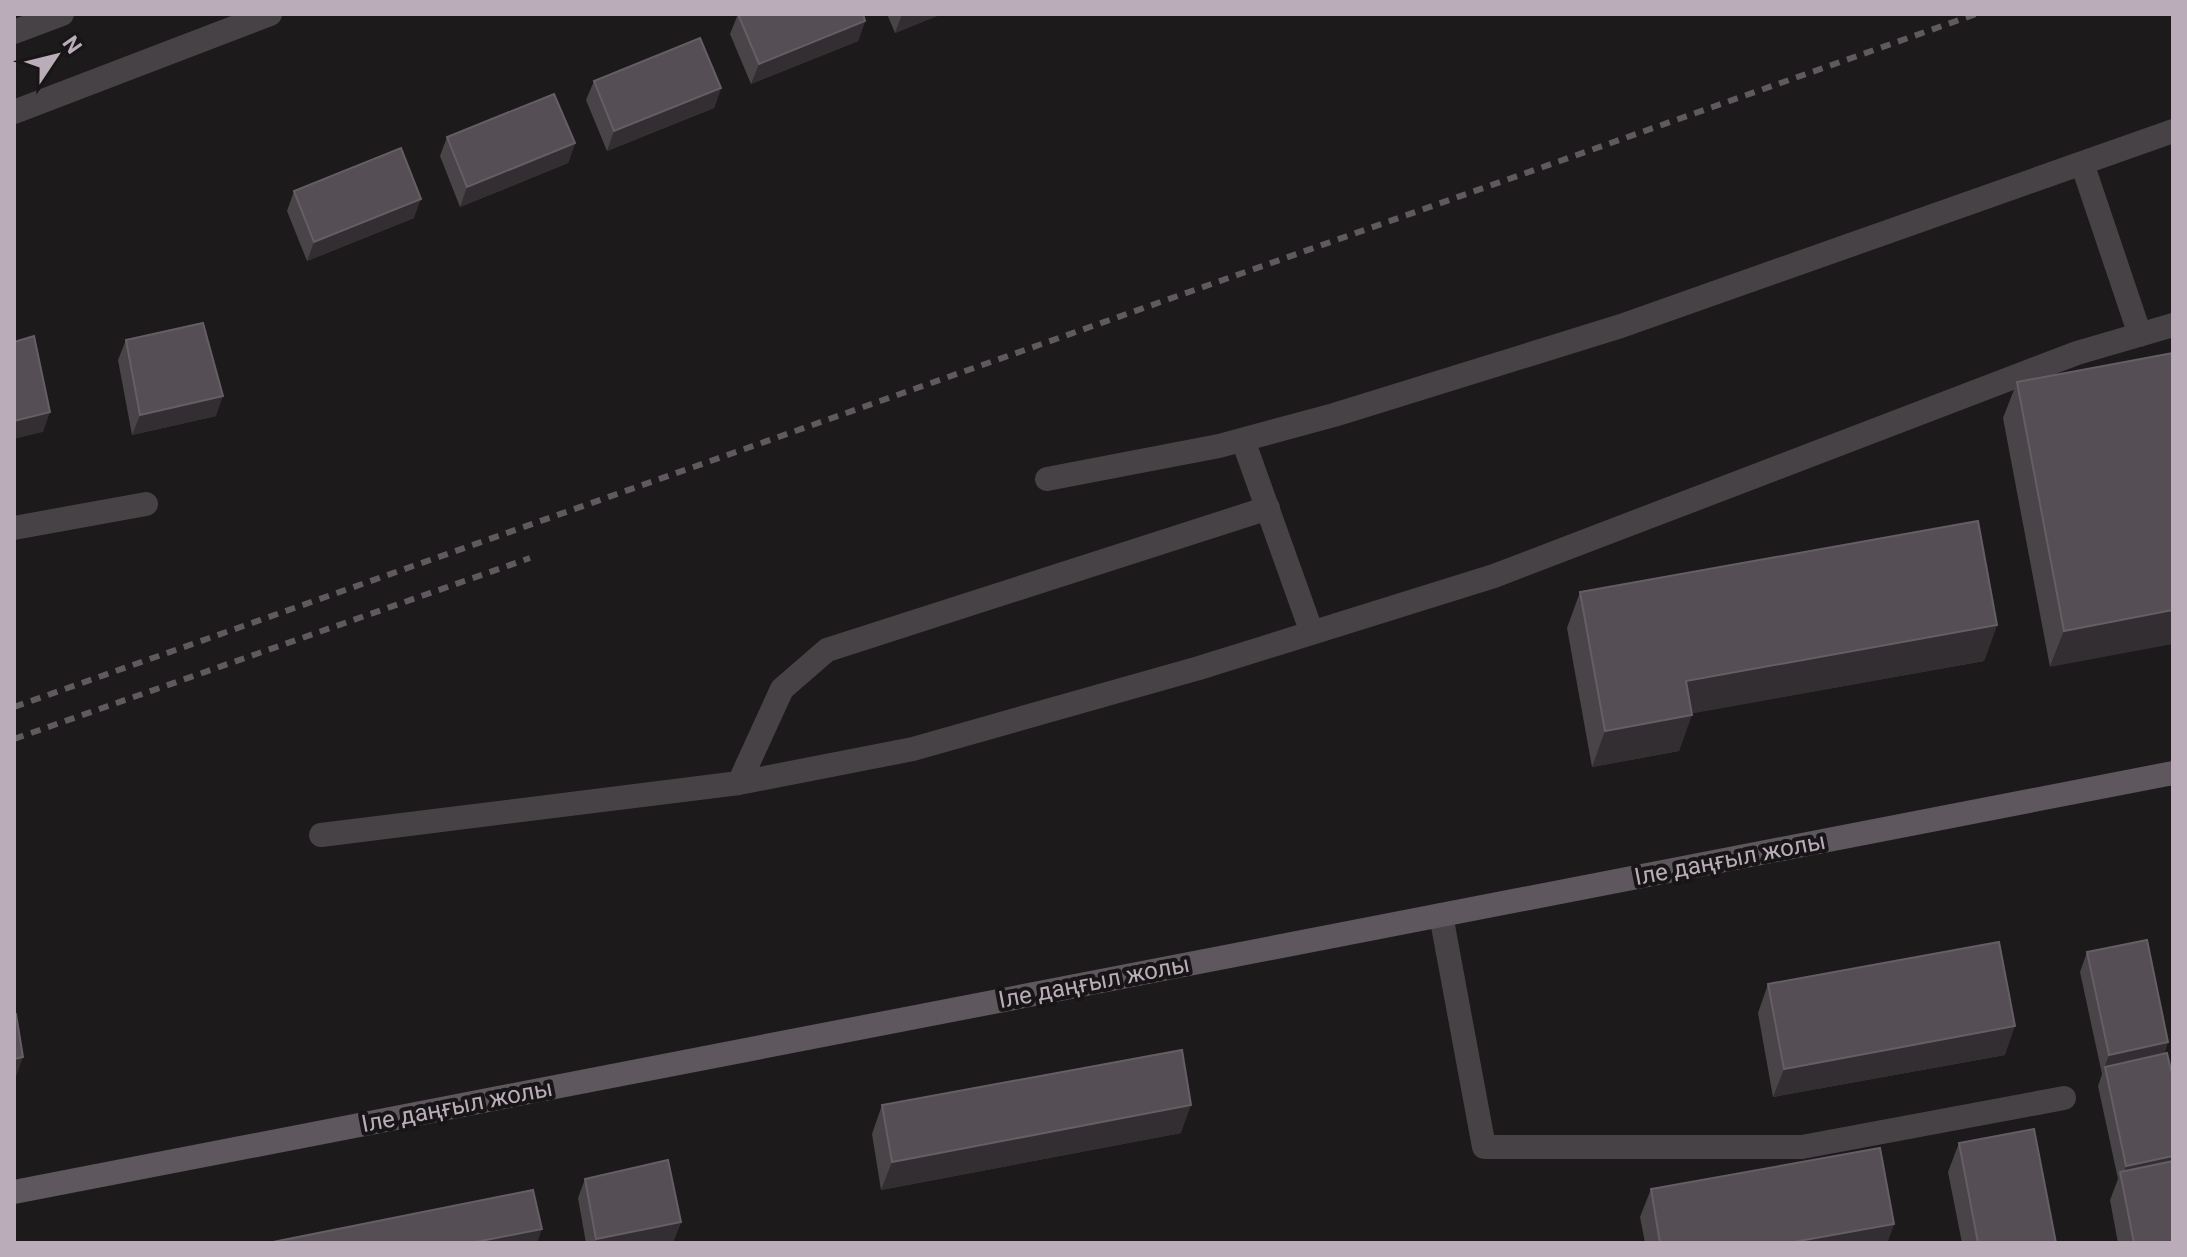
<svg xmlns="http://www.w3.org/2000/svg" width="2187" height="1257" viewBox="0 0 2187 1257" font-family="Roboto,sans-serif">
<rect width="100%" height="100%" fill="#1c1a1b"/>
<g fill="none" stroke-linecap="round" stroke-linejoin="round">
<!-- minor -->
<path stroke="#474246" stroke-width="24" d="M14 32 62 14
M14 112 270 14
M2082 163 2140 335
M1243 440 1312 633
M1047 479 1219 446 1334 415 1621 326 2173 131
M14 528 146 504
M739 783 782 689 827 650 1268 508
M321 835 739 783 913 749 1199 668 1494 576 2077 353 2173 325
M1441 915 1484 1147H1802L2064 1098"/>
<!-- major -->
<path stroke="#5f575e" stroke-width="24" d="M14 1192 2173 773"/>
<!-- rail -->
<path stroke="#615960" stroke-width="6" stroke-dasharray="10 8" stroke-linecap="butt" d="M14 707 1976 14
M14 739 530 558"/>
</g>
<!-- wall -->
<path fill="#494448" d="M738 14 865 21 858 41 751 84 730 34Z
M887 14H942L895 33Z
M594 81 721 88 714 108 607 151 586 100Z
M447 137 575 143 568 163 460 207 440 156Z
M294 191 414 218 307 261 287 211Z
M126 340 216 416 132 435 118 360Z
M2173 353 2050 667 2003 418 2017 382Z
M1580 592 1997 625 1984 661 1692 713 1679 751 1592 767 1567 628Z
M2087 952 2168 1042 2164 1054 2173 1243H2118L2110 1200 2118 1179 2098 1086 2102 1074 2080 972Z
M1768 984 2005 1055 1773 1097 1758 1013Z
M882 1105 1181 1133 881 1190 872 1134Z
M1959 1143 2056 1243H1962L1948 1172Z
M585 1179 681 1222 673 1242 667 1243H586L578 1198Z
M1651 1189 1894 1224 1887 1243H1645L1640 1217Z"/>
<!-- shaded-wall -->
<path fill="#322e31" d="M902 14H942L895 33Z
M865 21 858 41 751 84 759 64Z
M721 88 714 108 607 151 614 131Z
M575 143 568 163 460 207 467 187Z
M421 199 414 218 307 261 314 242Z
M223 396 216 416 132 435 140 415Z
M50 412 43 432 14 439V421Z
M2173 610V644L2050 667 2064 631Z
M1997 625 1984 661 1673 717 1686 681Z
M1692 715 1679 751 1592 767 1605 731Z
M2015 1026 2005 1055 1773 1097 1784 1069Z
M2168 1042 2161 1062 2105 1067 2102 1074 2109 1055Z
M23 1057 14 1082V1059Z
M1191 1105 1181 1133 881 1190 892 1162Z
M2173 1156V1174L2122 1178 2126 1166Z
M681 1222 673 1242 667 1243H595L596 1239Z
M1894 1224 1887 1243H1788Z
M542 1229 537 1243H471Z"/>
<!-- building -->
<path fill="#554f55" stroke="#655e64" stroke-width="2" d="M738 14H863L865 21 759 64Z
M700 38 721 88 614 131 594 81Z
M554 94 575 143 467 187 447 137Z
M401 148 421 199 314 242 294 191Z
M203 323 223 396 140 415 126 340Z
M34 336 50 412 14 421V342Z
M2173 353V610L2064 631 2017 382Z
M1978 521 1997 625 1686 681 1692 715 1605 731 1580 592Z
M2147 940 2168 1042 2109 1055 2087 952Z
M1999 942 2015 1026 1784 1069 1768 984Z
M14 1014H16L23 1057 14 1059Z
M1182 1050 1191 1105 892 1162 882 1105Z
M2167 1053 2173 1078V1156L2126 1166 2105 1067Z
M2034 1129 2056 1243H1978L1959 1143Z
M1880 1148 1894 1224 1788 1243H1660L1651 1189Z
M668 1160 681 1222 596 1239 585 1179Z
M2173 1161V1243H2134L2120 1172Z
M533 1190 542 1229 471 1243H268Z"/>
<g text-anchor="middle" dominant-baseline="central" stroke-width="8" stroke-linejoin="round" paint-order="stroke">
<!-- street labels -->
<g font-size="24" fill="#baadb9" stroke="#171516">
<text transform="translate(1730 859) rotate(-11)">Іле даңғыл жолы</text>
<text transform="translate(1094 982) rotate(-11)">Іле даңғыл жолы</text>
<text transform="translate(457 1106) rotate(-11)">Іле даңғыл жолы</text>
</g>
</g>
<!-- border -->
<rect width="2187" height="1257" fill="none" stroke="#baadb9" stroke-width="32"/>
<!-- north arrow -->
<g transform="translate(56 56) rotate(55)" stroke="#171516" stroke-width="6" paint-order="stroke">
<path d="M0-6L14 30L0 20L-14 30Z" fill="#baadb9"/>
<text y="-12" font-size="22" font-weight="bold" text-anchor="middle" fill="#baadb9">N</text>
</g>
</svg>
